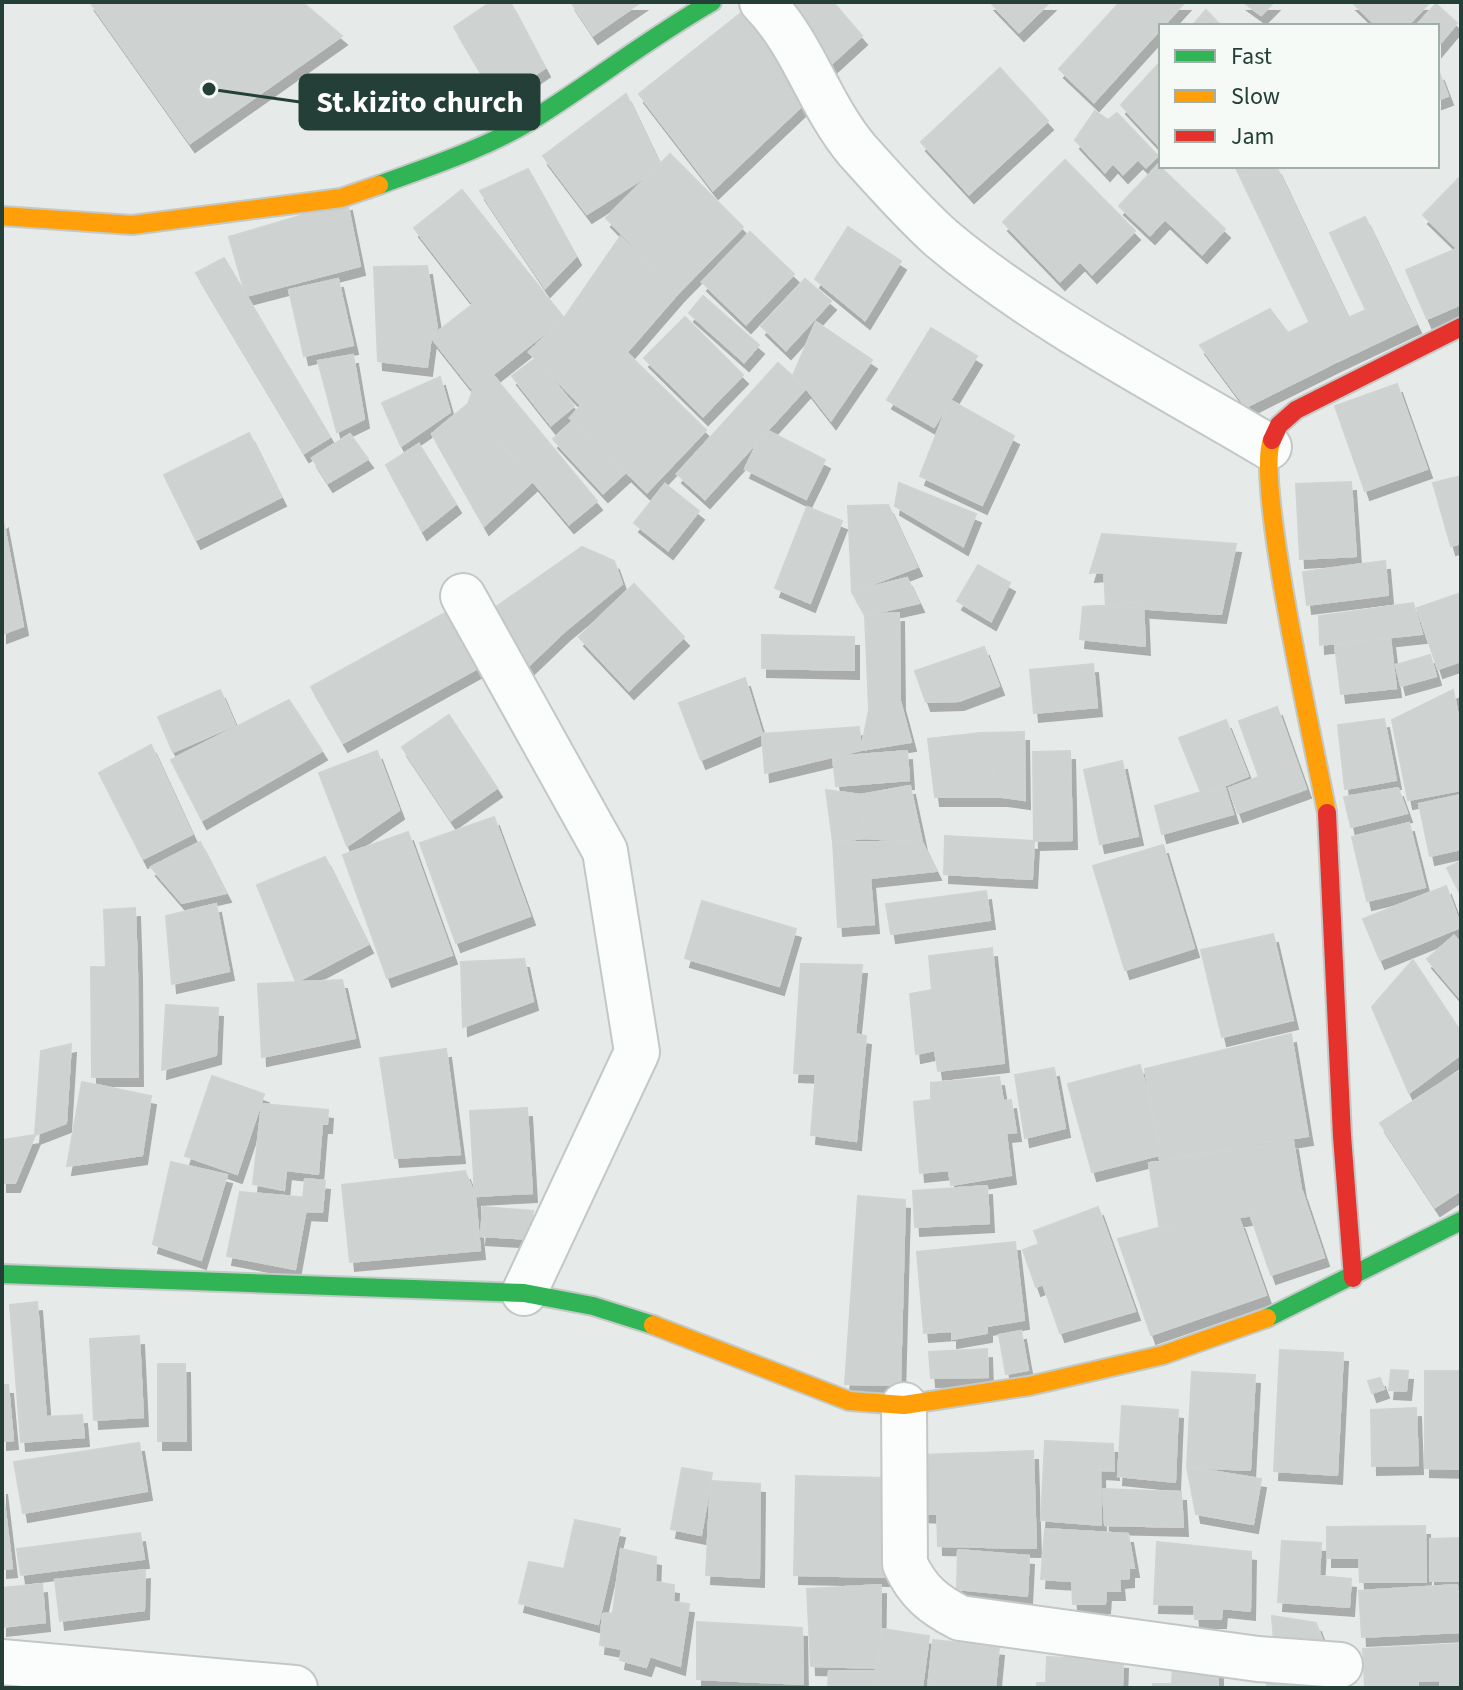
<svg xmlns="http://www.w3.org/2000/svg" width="1463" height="1690" viewBox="0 0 1463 1690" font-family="'Source Sans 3',sans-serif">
<defs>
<filter id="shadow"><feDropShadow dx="5" dy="9" stdDeviation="0" flood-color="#0004"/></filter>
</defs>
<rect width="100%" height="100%" fill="#e6ebe9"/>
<!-- building -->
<path fill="#ced2d0" stroke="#cfd4d2" stroke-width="2" filter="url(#shadow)" d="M90 2H302L342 36 190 143Z
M491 2H510L545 68 497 100 454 27Z
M571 2H641L593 35Z
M798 2H833L862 36 829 66 785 14Z
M990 2H1050L1019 32Z
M1120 2H1185L1094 102 1059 69Z
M1243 2H1274L1261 15Z
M1352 2H1430L1407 26H1377Z
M1436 4 1457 23 1437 47V26H1416Z
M750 6 810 98 713 190 639 94Z
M1206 10 1221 26H1192Z
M1161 61V143L1159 146 1121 105Z
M1000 68 1048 121 969 194 921 142Z
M1439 72 1448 96 1437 100V73Z
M626 94 661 167 587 214 543 156Z
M1095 111 1108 120 1117 113 1158 156 1146 167 1138 159 1123 174 1113 163 1105 172 1075 140Z
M670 154 743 227 679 292 606 218Z
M1065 160 1135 231 1092 274 1080 261 1060 281 1003 222Z
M1158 165 1225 229 1202 254 1165 219 1150 235 1119 206Z
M1235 166H1276L1348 318 1366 310 1330 233 1365 217 1416 324 1330 365Z
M528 169 576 256 545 288 480 191Z
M1461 176V252L1423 215Z
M462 190 564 318 473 390 431 337 473 304 414 228Z
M347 202 360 266 246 296 229 237Z
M848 227 901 261 865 320 815 279Z
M750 232 794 274 746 324 702 282Z
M620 237 679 292 581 405 529 352 564 318Z
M1461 247V304L1427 319 1406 270Z
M224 258 330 437 304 453 196 273Z
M427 266 437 328 431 337 427 367 378 361 374 267Z
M338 279 353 345 304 356 289 290Z
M805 279 831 301 786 350 761 326Z
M703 296 759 345 744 362 689 313Z
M1270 309 1288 333 1310 322 1330 365 1246 407 1200 345Z
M685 317 743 375 703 416 644 358Z
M816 322 872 360 831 420 806 388 792 378Z
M931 328 977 356 934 427 887 400Z
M627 353 706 430 647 492 570 418Z
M353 355 364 419 337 432 318 361Z
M536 358 574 406 551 425 512 376Z
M778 363 806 388 705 499 677 474Z
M492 374 597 501 569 524 468 404 473 390Z
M440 377 450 412 401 446 382 403Z
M1397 384 1427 469 1365 491 1335 406Z
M950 400 1014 436 982 505 920 476Z
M468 404 532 482 484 526 432 434Z
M575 419 625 473 603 493 553 439Z
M764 429 825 460 806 499 745 469Z
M249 433 281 497 196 540 164 475Z
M350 434 368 459 328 483 312 458Z
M419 444 456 504 422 531 386 465Z
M1461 476V543L1451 546 1433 483Z
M1351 482 1356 556 1300 559 1296 484Z
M899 483 976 514 963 546 895 506Z
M665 484 699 511 668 550 634 523Z
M888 505 917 567 852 592 848 506Z
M807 507 842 521 810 603 775 588Z
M3 520 23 626 2 634V521Z
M1102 534 1236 544 1221 614 1106 606 1104 572 1090 573Z
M582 547 614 561 622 584 566 630 529 584Z
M1385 561 1388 595 1307 605 1303 572Z
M978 565 1010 583 991 621 957 601Z
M907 578 919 603 865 615 852 592Z
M529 584 566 630 524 670 486 614Z
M634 584 684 637 629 690 579 637Z
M1461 593V661L1438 669 1417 608Z
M1143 602 1145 646 1080 639 1083 607Z
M1413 603 1422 634 1320 645 1319 616Z
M461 604 492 660 343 743 311 687Z
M899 613 900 701 869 710 865 615Z
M762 635 854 637V670L762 668Z
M1390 638 1396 688 1341 694 1335 645Z
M984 647 999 686 959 701 926 702 915 671Z
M1430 655 1436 676 1401 686 1396 665Z
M1093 664 1097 707 1034 713 1030 670Z
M745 678 762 734 701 760 679 703Z
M220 690 235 725 173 752 158 717Z
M1453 690 1461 731V790L1408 800 1392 720Z
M289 700 322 751 202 820 171 760Z
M900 701 911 742 861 750 869 710Z
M1277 707 1306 789 1238 813 1229 788 1259 777 1239 721Z
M449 715 497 788 451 820 402 747Z
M1384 719 1396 780 1345 789 1338 725Z
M1226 720 1248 776 1202 795 1179 738Z
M859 727 861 750 765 773 762 734Z
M1024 732 1025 800 1003 797 980 733Z
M980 733 1003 797H935L928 739Z
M151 745 192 834 143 859 99 773Z
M377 751 399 810 347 846 319 773Z
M907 751 909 780 836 786 833 757Z
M1070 751 1072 840 1034 841 1033 752Z
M1122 761 1138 836 1100 844 1084 770Z
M1224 785 1233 814 1162 834 1155 806Z
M910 786 922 842 865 838 860 795Z
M1398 788 1407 813 1351 827 1344 797Z
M826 790 860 795 865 838 833 842Z
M1461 795V849L1430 856 1419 804Z
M494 817 530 916 456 943 420 843Z
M1409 823 1425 887 1367 901 1352 837Z
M408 832 452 955 387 978 343 855Z
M945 836 1034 841 1032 879 944 874Z
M200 842 226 893 182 903 151 867Z
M833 842H922L936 871 870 878 874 924 838 927Z
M1163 845 1194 948 1125 970 1093 866Z
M325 857 368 944 296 982 257 885Z
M1461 861V895L1447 868Z
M1446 886 1461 927 1380 960 1363 919Z
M986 891 990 920 891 934 886 904Z
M702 901 796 929 779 986 685 958Z
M216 904 229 971 172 984 166 916Z
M135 908 137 968 106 967 104 910Z
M1273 934 1293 1020 1222 1037 1201 950Z
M1454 936 1461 944V999L1427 959Z
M992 948 1004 1063 938 1071 935 1050 916 1054 910 994 932 990 929 956Z
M524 959 533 1001 463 1027 461 962Z
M1413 960 1461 1032V1054L1409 1093 1372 1007Z
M801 964 862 965 855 1034 866 1036 856 1141 811 1135 816 1074 794 1073Z
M91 967 137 968 138 1077H92Z
M342 980 355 1038 262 1057 258 984Z
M166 1005 218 1008 216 1055 162 1070Z
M1291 1034 1308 1136 1160 1160 1145 1069Z
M71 1044 66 1123 35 1135 41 1051Z
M446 1049 460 1154 395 1158 380 1058Z
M1140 1065 1163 1154 1092 1172 1068 1084Z
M1054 1068 1065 1128 1025 1138 1015 1075Z
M1461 1070V1190L1435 1207 1380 1123Z
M212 1076 264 1094 237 1174 185 1156Z
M999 1077 1003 1101 1011 1100 1016 1132 1006 1133 1011 1175 951 1185 949 1170 920 1173 914 1102 931 1100V1083Z
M82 1082 151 1096 142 1155 67 1166Z
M262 1104 328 1110 327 1124H322L318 1174 286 1170 284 1190 253 1184Z
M527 1108 532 1193 475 1196 470 1111Z
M35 1135 15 1183H2V1140Z
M1293 1141 1304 1207 1160 1230 1149 1163Z
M171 1162 227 1175 201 1260 153 1244Z
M465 1171 475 1196 480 1250 350 1262 342 1185Z
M305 1179 325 1181 322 1212 302 1211Z
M987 1186 989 1223 915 1227 913 1191Z
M1302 1191 1324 1257 1271 1275 1248 1208Z
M240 1192 308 1198 295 1269 227 1256Z
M858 1196 905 1200 900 1385 845 1384Z
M483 1207 533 1211 530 1239 481 1236Z
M1098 1207 1135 1311 1060 1333 1043 1284 1036 1287 1023 1250 1039 1244 1034 1231Z
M1235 1207 1266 1295 1151 1335 1118 1239Z
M1015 1242 1024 1320 987 1326V1333L952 1339V1331L924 1333 917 1252Z
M37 1302 46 1417 82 1415 84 1437 21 1442 10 1305Z
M1021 1331 1028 1370 1006 1374 999 1335Z
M139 1336 143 1417 94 1420 90 1339Z
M987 1349 988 1377 931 1378 929 1352Z
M1280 1350 1343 1353 1337 1475 1274 1471Z
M158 1364H185L186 1441H158Z
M1391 1370 1408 1371 1406 1391 1389 1390Z
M1425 1371H1461V1469L1425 1468Z
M1192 1372 1255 1375 1250 1470 1187 1467Z
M1380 1378 1384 1389 1372 1393 1368 1381Z
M2 1385H8L13 1440 2 1441Z
M2 1385H8L13 1440 2 1441Z
M1122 1406 1178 1410 1175 1482 1118 1476Z
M1416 1408 1418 1465 1372 1466 1371 1410Z
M1045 1441 1113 1444 1114 1471 1100 1470 1101 1525 1041 1520Z
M139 1443 147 1491 23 1513 14 1462Z
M1033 1451 1036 1548 938 1546 937 1514 920 1513 919 1455Z
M1187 1467 1261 1479 1253 1524 1196 1514Z
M682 1468 712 1473 701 1535 671 1529Z
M796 1476 885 1478 884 1577 794 1575Z
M711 1481 760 1484 759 1578 706 1575Z
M2 1485 12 1568 2 1569Z
M1103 1489 1181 1492 1183 1527 1105 1525Z
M575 1520 620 1529 598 1624 519 1603 529 1562 564 1569Z
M1425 1526 1426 1582H1360L1359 1558H1327V1527Z
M1045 1529 1128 1534 1134 1568H1129V1578L1119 1579 1120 1591H1106L1105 1604H1073L1072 1581 1041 1579Z
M140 1533 144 1559 21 1575 17 1549Z
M1458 1538V1581H1430V1539Z
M1282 1541 1321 1543 1319 1576 1351 1579 1349 1607 1278 1602Z
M1157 1542 1251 1552 1250 1611 1222 1608 1221 1619H1195L1194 1605 1154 1604Z
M621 1549 656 1557 655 1582 674 1585 673 1602 689 1604 680 1666 650 1656 646 1667 620 1660 622 1649 600 1645 603 1614 613 1613Z
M958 1550 1029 1556 1027 1596 957 1589Z
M145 1570 144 1610 60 1621 55 1580Z
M42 1584 45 1622 2 1627V1588Z
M881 1585 880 1668 811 1666 807 1589Z
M1457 1585 1460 1632 1362 1637 1359 1591Z
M1272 1616 1316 1623 1326 1650 1275 1654Z
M697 1622 802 1628 803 1684 697 1679Z
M882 1629 929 1636 922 1688H873Z
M933 1640 999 1647 995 1688H928Z
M1459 1644 1461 1688H1440V1680L1418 1681V1688H1365L1363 1649Z
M1047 1657 1123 1660 1122 1688H1037V1683H1046Z
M1173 1661H1218V1688H1153V1684H1172Z
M829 1671H875L873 1688H828Z
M1327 1676V1688H1267V1678Z"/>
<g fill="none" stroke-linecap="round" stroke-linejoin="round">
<!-- street casing -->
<g stroke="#c3c8c6" stroke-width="48">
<path id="street" d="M762 2C803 43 819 105 857 150 883 179 912 212 941 238 1037 319 1162 383 1269 447
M463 596 605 851 637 1052 524 1293
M904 1405 905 1564C918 1592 933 1604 960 1618L1258 1659 1340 1665
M2 1662 295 1688"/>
</g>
<!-- fast casing -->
<g stroke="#c2c9c6" stroke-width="22">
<path id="fast" d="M379 185C431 166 484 149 532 120 593 82 649 38 712 2
M2 1274 524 1293 593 1306 653 1325
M1267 1318 1461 1221"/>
</g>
<!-- slow casing -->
<g stroke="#c2c9c6" stroke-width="22">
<path id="slow" d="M2 216 132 225 341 198 379 185
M1272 440C1254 479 1316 754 1327 813
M653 1325 849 1401 904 1405 1029 1386 1163 1355 1267 1318"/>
</g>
<!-- jam casing -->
<g stroke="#c2c9c6" stroke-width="22">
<path id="jam" d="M1272 440 1279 425 1296 410 1461 327
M1327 813 1342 1136 1353 1278"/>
</g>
<!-- street -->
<use href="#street" stroke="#fbfcfc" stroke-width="44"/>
<!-- fast -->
<use href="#fast" stroke="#30b455" stroke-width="18"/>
<!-- slow -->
<use href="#slow" stroke="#ff9f0a" stroke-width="18"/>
<!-- jam -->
<use href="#jam" stroke="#e5322d" stroke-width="18"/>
</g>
<!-- callouts -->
<path fill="none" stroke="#243f37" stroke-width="3" d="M209 89L300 102"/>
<circle fill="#243f37" stroke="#f5faf7" stroke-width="3" cx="209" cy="89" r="8"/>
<rect fill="#243f37" stroke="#243f37" stroke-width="3" x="300" y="75" width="239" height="54" rx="8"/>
<g font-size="30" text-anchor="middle" font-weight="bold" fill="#fff">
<text x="420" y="112">St.kizito church</text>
</g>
<!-- border -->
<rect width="1463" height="1690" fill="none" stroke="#243f37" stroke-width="8"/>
<!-- legend -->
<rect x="1159" y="24" width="280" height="144" fill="#f5faf7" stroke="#a1afaa" stroke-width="2"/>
<rect x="1175" y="50" width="40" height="12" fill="#30b455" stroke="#a1afaa" stroke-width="2"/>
<text x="1231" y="64" font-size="24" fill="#243f37">Fast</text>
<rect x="1175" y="90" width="40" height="12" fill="#ff9f0a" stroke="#a1afaa" stroke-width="2"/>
<text x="1231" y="104" font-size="24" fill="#243f37">Slow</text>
<rect x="1175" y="130" width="40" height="12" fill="#e5322d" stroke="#a1afaa" stroke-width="2"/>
<text x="1231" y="144" font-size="24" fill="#243f37">Jam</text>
</svg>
